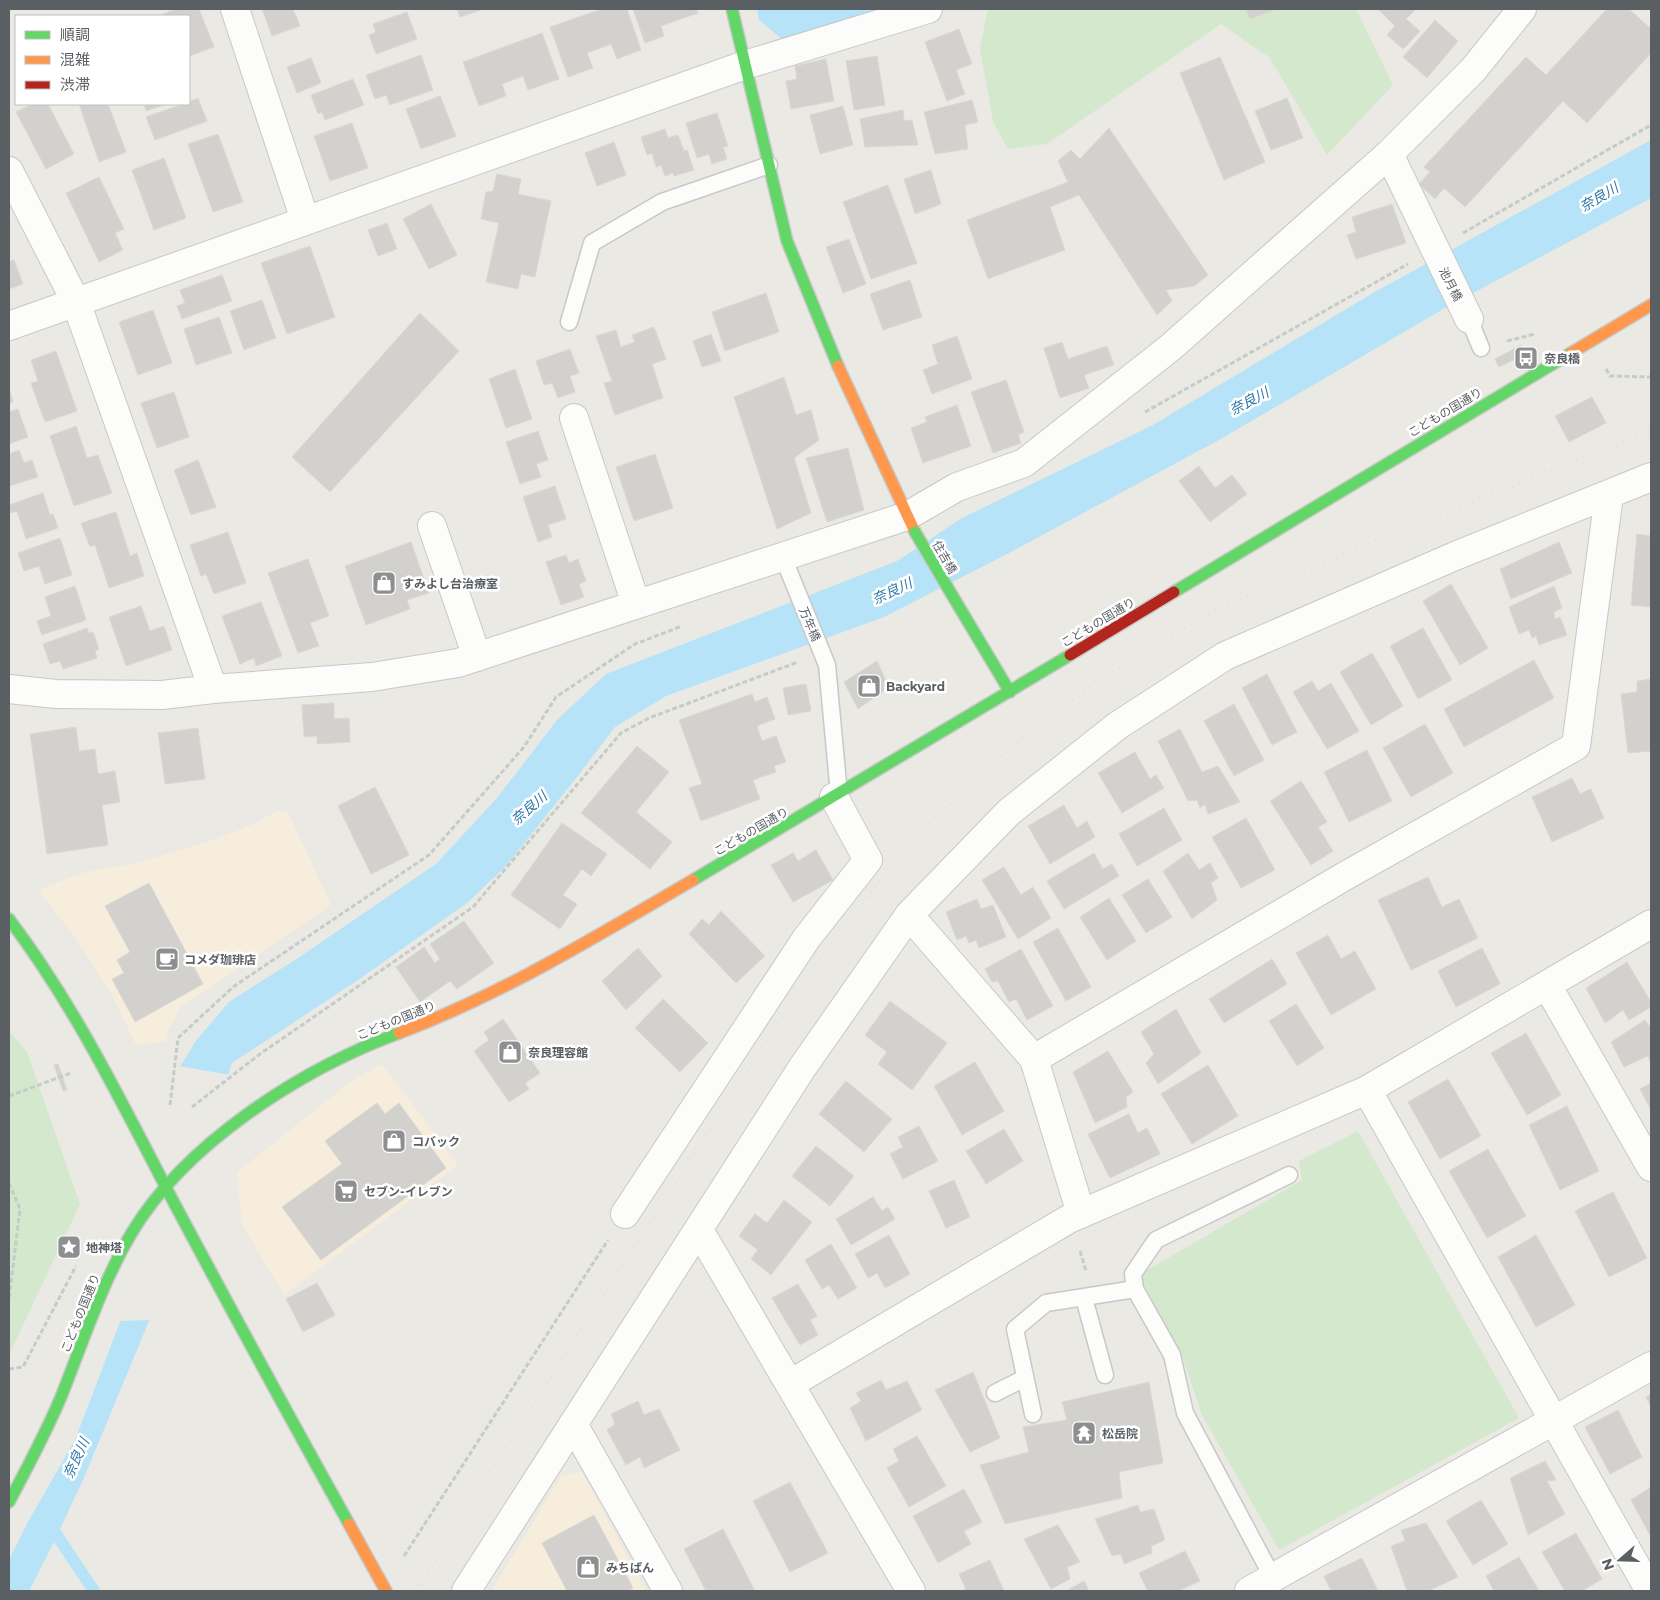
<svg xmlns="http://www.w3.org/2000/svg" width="1660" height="1600" viewBox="0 0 1660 1600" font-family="Montserrat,'Noto Sans JP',sans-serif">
<rect width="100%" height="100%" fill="#ebe9e4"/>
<!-- commercial -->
<path fill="#f6eddc" d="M277 811 288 812 331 905 182 1006 167 1032 166 1041 136 1045 111 993 73 934 38 890 85 872 133 864 210 841 254 824Z
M382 1064 458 1165 284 1295 242 1224 237 1172 353 1080Z
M581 1471 646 1591H492L561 1476Z"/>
<!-- green -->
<path fill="#d3e8cd" d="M988 9H1356L1393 85 1327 155 1270 58 1221 24 1047 144 1008 149 993 122 980 48Z
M9 1031 27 1052 80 1204 9 1355Z
M1358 1131 1519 1418 1279 1550 1202 1415 1181 1353 1139 1275 1302 1180 1299 1161Z"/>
<!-- water -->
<path fill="#b6e3f7" d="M757 9H883L782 39 759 20Z
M1651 140V198L1445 308 1219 440 1009 553 884 617 666 696 615 727 577 777 505 867 467 903 358 980 232 1063 149 1321 83 1480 60 1529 101 1591H87L54 1542 29 1591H9V1560L29 1520 75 1440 120 1322 180 1067 195 1042 229 1002 298 958 436 864 497 798 557 720 606 674 897 561 962 518 1153 425 1373 293Z"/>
<!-- pier -->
<path fill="#ebe9e4" d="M178 1066 231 1075 152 1320 118 1321Z"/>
<!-- building -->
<path fill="#d2d1ce" stroke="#dad8d4" d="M176 9H199L214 47 189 56V16H164L163 14Z
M262 9H293L300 26 272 36Z
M457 9H483L460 17Z
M602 9H627L641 50 617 59 611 44 587 53 593 68 568 77 550 27Z
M633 9H696L698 13 661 26 664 36 645 43Z
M1246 9H1277L1250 19Z
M1378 9H1416L1406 19 1420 31 1403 49 1387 35 1395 26Z
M1607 9H1629L1651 29V53L1587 123 1563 101 1465 207 1444 188 1435 199 1419 184 1430 172 1424 167 1526 57 1546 75Z
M407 12 417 39 376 54 369 35 376 32 373 24Z
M1435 20 1458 41 1427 78 1403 57Z
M959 29 972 64 956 70 965 94 947 101 925 42Z
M542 33 559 79 528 90 523 76 502 84 506 96 479 106 463 62Z
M421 55 433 90 390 105 386 95 375 99 366 75Z
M877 56 885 105 854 110 846 61Z
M1220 57 1265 162 1224 180 1180 73Z
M311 58 321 83 297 93 287 67Z
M826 59 834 101 791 109 786 81 797 79 795 66Z
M353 79 364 105 325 120 322 112 318 114 311 95Z
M440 96 456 136 421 149 406 109Z
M198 98 207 121 155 140 146 117 183 104H189V102Z
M1287 98 1303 138 1271 150 1255 111Z
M972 100 978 122 965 125 968 149 935 154 924 112Z
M32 104H48L74 154 46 169 16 112Z
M79 104H108L126 152 99 162Z
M144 104H166L146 111Z
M843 106 853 145 820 154 810 115Z
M903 110 904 121 912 120 918 145 865 147 860 119Z
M717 113 728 146 723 147 727 159 712 164 709 154 697 158 686 123Z
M352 123 368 168 330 181 314 136Z
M1109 128 1208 275 1194 286 1166 290 1172 301 1157 315 1079 195 1050 207 1065 250 988 279 967 220 1068 182 1058 161 1071 150 1080 159Z
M665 129 668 138 678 135 684 151 687 150 694 170 674 176 673 173 665 176 661 165 656 167 652 153 647 155 641 137Z
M218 134 243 202 213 212 188 144Z
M614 142 626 175 597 186 585 153Z
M164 158 186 218 154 230 132 170Z
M931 170 941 204 915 214 904 179Z
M497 174 521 179 518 194 551 201 535 277 521 274 518 289 486 282 499 223 481 219 486 192 493 191Z
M99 177 124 229 115 233 123 250 99 262 66 193Z
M888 185 917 263 871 279 843 202Z
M431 204 457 255 429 269 403 219Z
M1392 204 1406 243 1356 259 1347 235 1356 232 1352 217Z
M387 223 397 249 378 256 368 230Z
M849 239 866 284 843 293 826 247Z
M310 246 335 317 287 334 261 263Z
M14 260 23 284 9 289V262Z
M222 275 232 301 182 319 177 306 185 303 180 290Z
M910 280 922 317 883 330 870 294Z
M766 293 779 332 725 351 712 312Z
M262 300 276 338 244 350 230 311Z
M153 310 172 363 138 375 119 322Z
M420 313 459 351 330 492 292 457Z
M219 317 232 353 196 365 184 329Z
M654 327 666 359 652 364 663 398 615 415 604 383 612 381 596 336 616 330 621 347 635 342 632 335Z
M711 334 721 361 702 367 693 341Z
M957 336 972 379 932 394 923 370 938 364 932 345Z
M1062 342 1068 359 1107 346 1114 365 1084 375 1089 388 1060 398 1044 348Z
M1521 345 1525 354 1499 367 1495 359Z
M570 349 579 373 570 376 575 392 558 398 552 383 544 385 536 361Z
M56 351 77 411 45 422 31 383 38 381 31 360Z
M515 369 532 419 506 428 489 379Z
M784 377 796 415 811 410 819 440 794 458 811 513 777 529 734 397Z
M1006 380 1024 432 1018 435 1021 443 993 453 971 392Z
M9 388 13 402 9 404Z
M174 392 189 437 157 448 141 403Z
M1592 397 1606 423 1569 442 1555 416Z
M957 405 971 446 923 463 911 428 927 422 925 417Z
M18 409 28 437 9 444V412Z
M76 426 87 458 98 455 112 493 74 506 50 436Z
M538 431 548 460 536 464 541 477 520 484 506 442Z
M848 448 864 510 827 522 806 458Z
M19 450 24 463 32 460 38 477 9 486V454Z
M655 454 673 508 634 521 616 467Z
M198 460 216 507 191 515 174 470Z
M1199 466 1215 488 1232 475 1247 494 1210 522 1179 481Z
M555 486 566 519 548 525 552 537 538 542 523 497Z
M43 493 50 515 53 514 58 528 26 539 17 511 11 513 9 505Z
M116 512 130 556 137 553 144 576 109 588 95 545 90 547 81 523Z
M228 532 246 583 214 594 206 574 201 576 190 545Z
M1637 534 1651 536V607L1631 605Z
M60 538 72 575 45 584 39 566 24 571 18 553Z
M411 542 429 593 407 600 410 609 366 625 345 566Z
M1559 542 1572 573 1511 599 1500 569Z
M566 555 569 563 578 559 586 581 579 584 584 597 561 605 546 562Z
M308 559 329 616 310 623 319 646 298 653 268 573Z
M1451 584 1488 648 1460 665 1423 601Z
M75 586 86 620 42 635 37 621 51 616 45 597Z
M1554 586 1562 608 1554 612 1555 619 1560 617 1567 635 1539 645 1536 636 1532 638 1529 630 1519 634 1509 607Z
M261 602 282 656 256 666 254 658 240 664 222 616Z
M141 606 150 631 164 626 172 650 126 666 109 617Z
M87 628 89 633 93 632 99 649 95 651 97 658 63 669 60 661 50 664 43 644Z
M1423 628 1452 680 1418 699 1390 646Z
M1372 653 1403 706 1371 725 1340 672Z
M1534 660 1554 698 1464 747 1444 709Z
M877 661 889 687 858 709 844 682Z
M1267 674 1297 732 1272 745 1242 688Z
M1651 679V751L1628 753 1621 694 1637 692V681Z
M1312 681 1318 691 1331 683 1359 731 1327 749 1293 692Z
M806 684 811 711 788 715 783 688Z
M752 694 755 702 767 697 775 719 757 726 762 741 776 736 786 762 774 766 776 772 753 780 760 799 701 821 689 788 702 784 679 720Z
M334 703V719L349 718 350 742 317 744V736L304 737 302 705Z
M1234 704 1264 760 1234 776 1204 721Z
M1425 724 1453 773 1411 797 1383 748Z
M76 727 79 751 95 749 98 774 115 771 120 802 102 805 108 845 47 854 30 734Z
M198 728 205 779 165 784 158 733Z
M1180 729 1202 772 1218 766 1240 802 1208 814 1205 804 1200 808 1197 800 1188 801 1158 741Z
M637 746 669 772 636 812 672 842 650 869 581 813Z
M1367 750 1392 801 1349 822 1324 772Z
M1135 752 1150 779 1156 775 1164 788 1122 813 1098 773Z
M1572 778 1580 794 1591 789 1604 818 1552 842 1532 797Z
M1301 781 1327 822 1318 827 1333 851 1311 865 1270 801Z
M375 787 409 855 371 874 338 806Z
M1064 805 1077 828 1087 821 1095 837 1050 864 1028 826Z
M1164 808 1182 840 1137 866 1119 834Z
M1246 818 1275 870 1241 888 1212 837Z
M562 823 607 854 591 876 582 869 563 895 577 904 560 929 511 895Z
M816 850 833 880 793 902 771 865 793 853 798 861Z
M1094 853 1103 869 1112 864 1119 876 1064 909 1047 881Z
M1188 853 1199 870 1210 863 1218 878 1211 883 1217 900 1192 919 1163 871Z
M1004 867 1021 895 1033 887 1051 918 1018 939 982 880Z
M1428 877 1442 907 1459 899 1478 938 1411 970 1378 900Z
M1148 879 1172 917 1146 933 1122 895Z
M149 883 203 984 135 1022 112 979 124 973 117 960 130 952 105 906Z
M1109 898 1136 941 1107 960 1080 917Z
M977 899 981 909 993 905 1006 937 979 948 976 940 969 943 966 936 957 940 946 912Z
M721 911 765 956 736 983 689 934 702 919 709 925Z
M464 921 494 963 457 989 450 981 420 1002 396 967 424 947 435 963 440 959 430 944Z
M1058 928 1091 987 1066 1001 1033 942Z
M1328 935 1341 959 1355 951 1376 989 1331 1015 1296 953Z
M638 948 662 976 626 1010 602 981Z
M1482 948 1500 984 1456 1007 1438 971Z
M1021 949 1053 1006 1027 1020 1016 999 1009 1002 998 981 992 982 985 969Z
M1272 959 1287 984 1224 1023 1209 999Z
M1627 962 1651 1002V1007L1629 1020 1623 1010 1605 1023 1586 988Z
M663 999 708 1043 680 1072 635 1028Z
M890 1001 947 1043 912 1090 878 1064 887 1052 865 1035Z
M1296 1004 1324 1048 1297 1066 1269 1021Z
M1176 1009 1201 1053 1158 1084 1146 1063 1154 1054 1141 1032Z
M503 1019 540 1073 525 1083 529 1089 509 1102 474 1051 489 1040 484 1032Z
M1645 1020 1651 1028V1063L1648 1056 1624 1067 1611 1042Z
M1526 1033 1561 1095 1527 1115 1491 1053Z
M1108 1051 1133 1092 1126 1097 1127 1107 1095 1123 1073 1072Z
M975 1062 1004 1111 962 1135 934 1086Z
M58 1064 67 1090 63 1091 54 1065Z
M1208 1065 1238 1116 1192 1144 1161 1094Z
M1448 1079 1481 1136 1440 1159 1408 1102Z
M846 1081 892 1119 864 1152 819 1114Z
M1651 1083V1110L1640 1089Z
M377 1103 385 1114 399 1103 446 1168 321 1260 282 1207 342 1164 325 1141Z
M1567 1106 1599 1171 1560 1190 1529 1125Z
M1129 1114 1138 1133 1147 1128 1160 1154 1110 1178 1088 1134Z
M919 1126 938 1161 903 1179 890 1154 903 1147 898 1137Z
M1004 1129 1023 1161 986 1184 966 1151Z
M816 1146 854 1176 830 1206 792 1176Z
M1488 1149 1526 1216 1487 1238 1449 1171Z
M954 1180 970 1217 946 1228 929 1191Z
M1613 1192 1647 1258 1609 1277 1575 1211Z
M873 1197 882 1211 888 1207 895 1219 851 1245 836 1219Z
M784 1200 812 1222 771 1275 751 1259 758 1250 739 1236 755 1214 767 1223Z
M889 1235 910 1274 885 1288 877 1273 868 1278 855 1254Z
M1536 1235 1575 1305 1536 1327 1498 1257Z
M831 1244 857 1288 838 1299 829 1285 822 1289 805 1260Z
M317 1283 335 1315 303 1332 286 1299Z
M798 1284 817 1316 810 1320 818 1335 800 1345 772 1298Z
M973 1372 1000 1438 970 1452 935 1390Z
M881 1380 886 1390 907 1381 922 1410 866 1441 850 1408 861 1401 856 1393Z
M1149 1382 1163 1463 1119 1472 1122 1498 1005 1524 980 1465 1029 1452 1023 1427 1067 1420 1062 1402Z
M1651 1394V1407L1646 1397Z
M638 1401 644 1415 659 1409 680 1450 644 1468 640 1457 626 1465 607 1430 615 1424 611 1414Z
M1618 1410 1642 1457 1610 1474 1585 1427Z
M917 1436 946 1486 909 1507 887 1468 899 1461 893 1449Z
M1545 1461 1556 1480 1547 1481 1565 1514 1528 1535 1510 1478Z
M790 1482 828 1553 790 1572 753 1501Z
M1651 1487V1537L1631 1500Z
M964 1489 982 1522 964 1531 971 1544 938 1563 913 1516Z
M1481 1500 1508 1544 1473 1565 1446 1521Z
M1138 1505 1140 1512 1154 1509 1165 1540 1151 1546 1152 1553 1124 1564 1121 1554 1112 1556 1095 1519Z
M594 1515 633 1588 627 1591H567L542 1543Z
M1426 1523 1458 1577 1428 1591H1407L1391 1546 1405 1541 1401 1530Z
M1058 1525 1080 1562 1067 1567 1070 1579 1051 1589 1024 1539Z
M723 1529 755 1591H706L684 1549Z
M1576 1533 1602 1579 1582 1591H1565L1542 1552Z
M1185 1551 1200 1581 1178 1591H1148L1139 1573Z
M1519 1557 1539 1591H1494L1486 1576Z
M1362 1558 1378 1591H1331L1324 1576Z
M990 1560 1004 1591H961L966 1589 959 1574Z
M1084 1581 1089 1591H1066Z"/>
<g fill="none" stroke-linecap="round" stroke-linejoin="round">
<!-- lane casing -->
<g stroke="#c7c8c7" stroke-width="19">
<path id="lane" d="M1469 319 1481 348
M569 322 592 243 662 202 769 165
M783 557 827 665 839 794
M1084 1298 1105 1375
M995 1393 1025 1378
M1033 1414 1015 1329 1046 1303 1135 1289
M1273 1578 1185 1413 1172 1355 1135 1289 1133 1274 1156 1240 1289 1175"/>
</g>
<!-- street casing -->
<g stroke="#c7c8c7" stroke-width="30">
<path id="street" d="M235 9 305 220
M1389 154 1469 319
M9 171 76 302 213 689
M9 326 745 65 928 9
M574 418 636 604
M432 526 477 657
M9 689 56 694 162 695 213 689 372 677 458 663 907 516 957 487 1024 463 1171 347 1389 154 1473 70 1522 9
M909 915 1034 1059 1345 876 1576 746 1609 495
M1547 985 1651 1167
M1034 1059 1081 1214
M625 1214 806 939 868 860 834 797
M699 1230 911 1591
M790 1384 1069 1219 1367 1090
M573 1424 668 1591
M466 1591 802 1068 909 915 1009 812 1117 726 1225 656 1455 556 1651 477
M1249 1591 1651 1366
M1650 1591 1367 1090 1651 924"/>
</g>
<!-- fast casing -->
<g stroke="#c8c8c8" stroke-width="14">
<path id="fast" d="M732 9 787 241 838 366
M1174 592 1571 353
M952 595 1010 692
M693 880 1070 655
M9 919C75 1006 122 1103 172 1199 230 1308 289 1416 349 1524
M9 1502C27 1468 46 1433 61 1397 83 1342 101 1285 131 1234 185 1143 302 1069 399 1033"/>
</g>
<!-- slow casing -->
<g stroke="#c8c8c8" stroke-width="14">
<path id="slow" d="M1571 353 1651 305
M838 366 915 532
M399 1033C503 994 597 936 693 880
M349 1524 386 1591"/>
</g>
<!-- jam casing -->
<g stroke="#c8c8c8" stroke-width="14">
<path id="jam" d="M1070 655 1174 592"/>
</g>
<!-- path -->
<path stroke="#c5ccc7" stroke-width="3" stroke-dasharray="5 2.5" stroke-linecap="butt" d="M1463 233 1651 125
M1507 341 1535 334
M1606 369 1610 376 1651 377
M1145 412 1408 264
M9 1096 71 1073
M170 1105 178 1038 233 987 429 855 524 747 556 697 635 644 682 626
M192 1107 260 1054 473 907 621 733 649 718 798 662
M9 1183 20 1209 9 1300
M1080 1251 1086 1271
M9 1369 23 1367 76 1266
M404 1556 608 1240"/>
<!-- lane -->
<use href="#lane" stroke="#fcfcfb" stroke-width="16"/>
<!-- street -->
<use href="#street" stroke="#fcfcfb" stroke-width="28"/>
<!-- fast -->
<use href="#fast" stroke="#63d668" stroke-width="11"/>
<!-- slow -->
<use href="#slow" stroke="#ff974d" stroke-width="11"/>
<!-- jam -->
<use href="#jam" stroke="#b3261e" stroke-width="11"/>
<!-- rail -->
<path stroke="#e2e2e1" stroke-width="4" stroke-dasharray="1 6" stroke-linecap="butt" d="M417 1591 571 1345 827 950C851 917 876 882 904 852 982 766 1074 692 1174 633 1216 609 1261 591 1305 571 1418 521 1536 477 1651 431"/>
<!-- fast-bridge casing -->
<g stroke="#c8c8c8" stroke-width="14" stroke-linecap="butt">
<path id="fast-bridge" d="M915 532 952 595"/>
</g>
<!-- fast-bridge -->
<use href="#fast-bridge" stroke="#63d668" stroke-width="11"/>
</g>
<!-- icons -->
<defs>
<g id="bus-square" transform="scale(1.25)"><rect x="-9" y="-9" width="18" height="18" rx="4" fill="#8d8f91" stroke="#fff"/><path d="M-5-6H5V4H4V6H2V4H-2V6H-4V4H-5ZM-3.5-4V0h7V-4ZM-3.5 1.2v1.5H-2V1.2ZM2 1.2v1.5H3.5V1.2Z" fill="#fff"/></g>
<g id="shop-square" transform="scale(1.25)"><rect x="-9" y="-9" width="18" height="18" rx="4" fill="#8d8f91" stroke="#fff"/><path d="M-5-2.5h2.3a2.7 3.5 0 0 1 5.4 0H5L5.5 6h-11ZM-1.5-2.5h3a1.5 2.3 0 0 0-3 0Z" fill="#fff"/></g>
<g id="cafe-square" transform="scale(1.25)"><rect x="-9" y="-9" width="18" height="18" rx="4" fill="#8d8f91" stroke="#fff"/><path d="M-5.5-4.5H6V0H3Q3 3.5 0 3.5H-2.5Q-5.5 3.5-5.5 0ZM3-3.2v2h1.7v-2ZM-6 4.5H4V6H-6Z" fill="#fff"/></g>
<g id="supermarket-square" transform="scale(1.25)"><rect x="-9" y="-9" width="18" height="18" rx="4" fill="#8d8f91" stroke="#fff"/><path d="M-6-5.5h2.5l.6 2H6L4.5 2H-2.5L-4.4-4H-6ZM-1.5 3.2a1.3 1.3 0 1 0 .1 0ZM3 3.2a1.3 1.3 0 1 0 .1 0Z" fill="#fff"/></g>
<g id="sight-square" transform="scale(1.25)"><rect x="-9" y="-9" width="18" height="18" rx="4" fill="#8d8f91" stroke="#fff"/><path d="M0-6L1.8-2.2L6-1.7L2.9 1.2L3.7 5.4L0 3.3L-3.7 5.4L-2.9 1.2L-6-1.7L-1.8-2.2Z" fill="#fff"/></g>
<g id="temple-square" transform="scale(1.25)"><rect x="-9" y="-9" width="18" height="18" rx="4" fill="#8d8f91" stroke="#fff"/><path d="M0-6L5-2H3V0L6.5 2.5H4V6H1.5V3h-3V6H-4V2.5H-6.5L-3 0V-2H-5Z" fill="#fff"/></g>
</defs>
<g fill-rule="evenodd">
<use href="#bus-square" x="1526" y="358"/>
<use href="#shop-square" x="384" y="583"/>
<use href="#shop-square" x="869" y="686"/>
<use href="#cafe-square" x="167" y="959"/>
<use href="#shop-square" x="510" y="1052"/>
<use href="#shop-square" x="394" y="1141"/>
<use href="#supermarket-square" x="346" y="1191"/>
<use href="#sight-square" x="69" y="1247"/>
<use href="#temple-square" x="1084" y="1433"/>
<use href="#shop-square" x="588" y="1567"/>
</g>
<g text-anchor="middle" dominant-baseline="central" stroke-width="5" stroke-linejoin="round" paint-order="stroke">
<!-- street labels -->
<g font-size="12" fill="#5a5f64" stroke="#fff">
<text transform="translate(1451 284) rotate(63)">池月橋</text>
<text transform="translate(1445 412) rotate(-31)">こどもの国通り</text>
<text transform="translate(945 557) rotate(60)">住吉橋</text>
<text transform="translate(1098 622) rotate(-31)">こどもの国通り</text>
<text transform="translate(810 624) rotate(67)">万年橋</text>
<text transform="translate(751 831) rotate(-30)">こどもの国通り</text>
<text transform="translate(396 1020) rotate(-22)">こどもの国通り</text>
<text transform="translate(80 1313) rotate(-68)">こどもの国通り</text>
</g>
<!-- poi labels -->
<g font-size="12" font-weight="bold" fill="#5a5f64" stroke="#fff" text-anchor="start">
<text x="1544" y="358">奈良橋</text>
<text x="402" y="583">すみよし台治療室</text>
<text x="886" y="686">Backyard</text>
<text x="184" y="959">コメダ珈琲店</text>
<text x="528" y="1052">奈良理容館</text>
<text x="412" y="1141">コバック</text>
<text x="364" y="1191">セブン-イレブン</text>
<text x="86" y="1247">地神塔</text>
<text x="1102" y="1433">松岳院</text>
<text x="606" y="1567">みちぱん</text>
</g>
<!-- water labels -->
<g font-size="14" font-style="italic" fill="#3077a7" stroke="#fff">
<text transform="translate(1599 197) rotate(-31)">奈良川</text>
<text transform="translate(1249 401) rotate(-28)">奈良川</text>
<text transform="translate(892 591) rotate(-25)">奈良川</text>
<text transform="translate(529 808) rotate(-41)">奈良川</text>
<text transform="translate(76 1458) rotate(-65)">奈良川</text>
</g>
</g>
<!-- border -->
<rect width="1660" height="1600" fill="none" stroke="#5a5f64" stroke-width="20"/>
<!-- legend -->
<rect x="15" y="15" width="175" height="90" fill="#ffffff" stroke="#bdbfc1"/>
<rect x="25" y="31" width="25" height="8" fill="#63d668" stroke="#bdbfc1"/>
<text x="60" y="40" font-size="15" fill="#5a5f64">順調</text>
<rect x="25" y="56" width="25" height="8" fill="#ff974d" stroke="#bdbfc1"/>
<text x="60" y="65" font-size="15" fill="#5a5f64">混雑</text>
<rect x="25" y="81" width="25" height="8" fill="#b3261e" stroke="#bdbfc1"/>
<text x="60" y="90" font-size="15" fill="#5a5f64">渋滞</text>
<!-- north arrow -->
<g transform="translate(1620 1560) rotate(250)" stroke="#ffffff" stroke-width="4" paint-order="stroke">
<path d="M0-4L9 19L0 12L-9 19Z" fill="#5a5f64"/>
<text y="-8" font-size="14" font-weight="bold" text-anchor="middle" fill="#5a5f64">N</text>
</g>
</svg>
